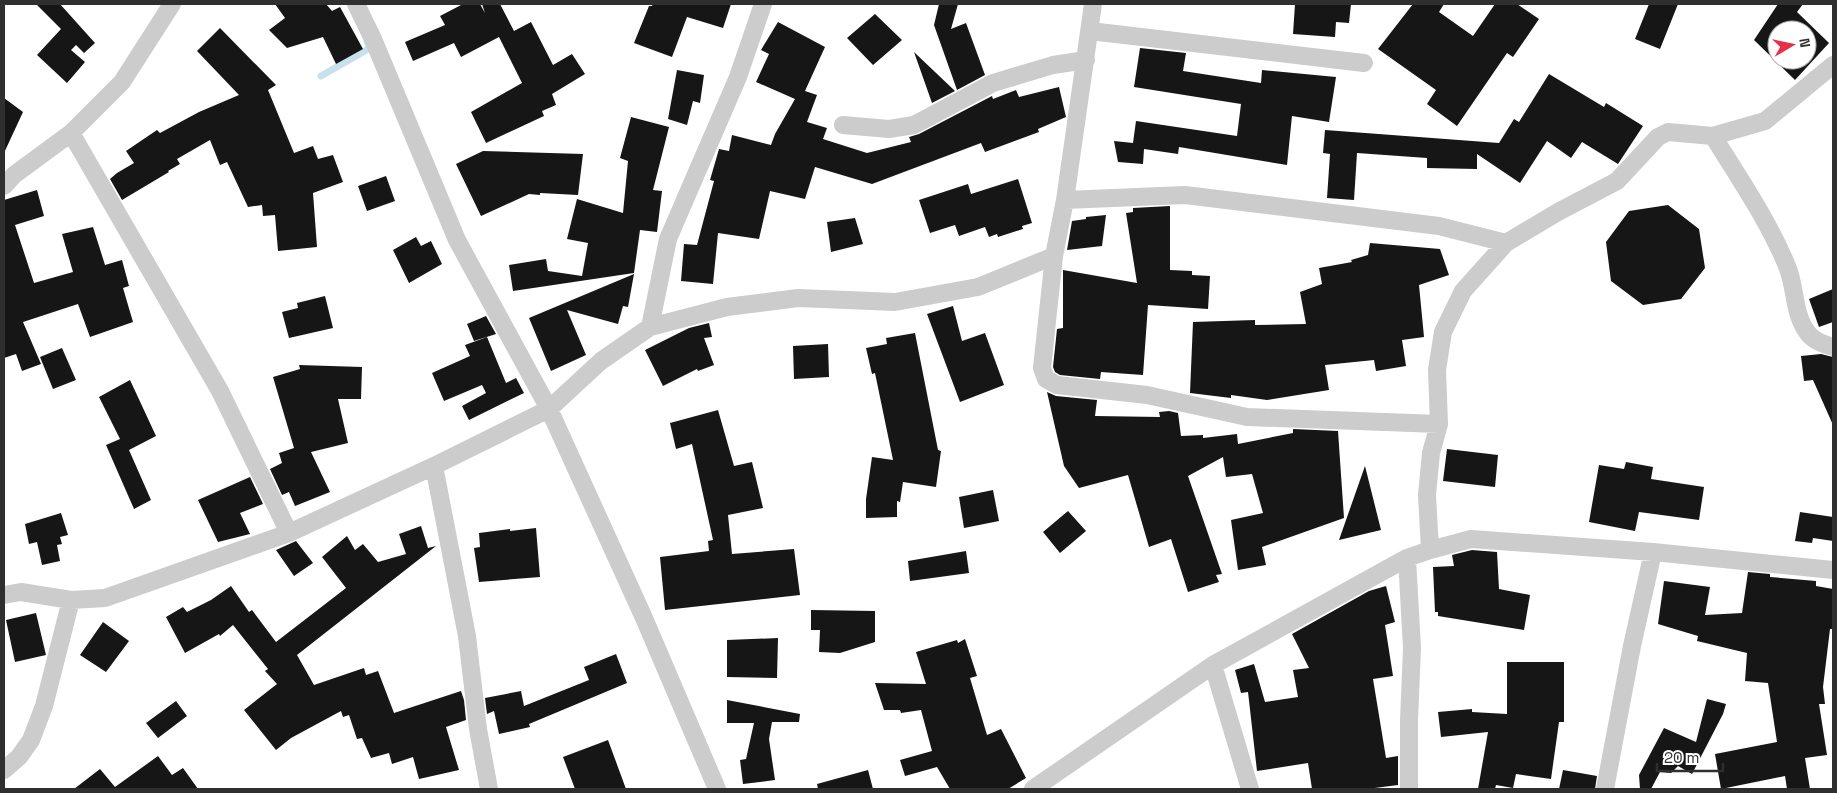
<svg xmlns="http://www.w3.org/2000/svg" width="1837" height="793" viewBox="0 0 1837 793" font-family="'Space Grotesk',sans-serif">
<rect width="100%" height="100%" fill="#fff"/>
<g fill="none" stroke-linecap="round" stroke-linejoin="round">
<!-- stream -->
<path stroke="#c9e1ec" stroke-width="7" d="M321 76 370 48 367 41"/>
</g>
<!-- building -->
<path fill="#161616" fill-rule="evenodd" d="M36 4H60L95 43 84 53 76 45 71 50 85 62 67 83 37 55 61 29Z
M275 4H326L332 11 340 7 363 49 336 64 323 37 287 48 269 30 285 18Z
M463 4H480L485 13 482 4H500L514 31 531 22 553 65 572 54 585 74 552 94 556 105 542 111 544 116 486 143 471 112 522 83 499 37 461 57 454 43 413 61 405 42 445 25 440 16Z
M653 4H731L723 28 687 17 672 57 634 43 649 6H652Z
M939 4H958L951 29 966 23 985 75 957 90 934 25Z
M1295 4H1351L1349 23 1336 22 1335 37 1293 34Z
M1413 4H1444L1439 12 1473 36 1495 4H1517L1539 19 1513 57 1507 53 1457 126 1427 104 1436 90 1378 49Z
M1649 4H1678L1660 49 1635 39Z
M1778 4H1803L1797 12 1829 43 1795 80 1754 40ZM1777 30H1807V60H1777Z
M875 14 902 40 873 65 847 38Z
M778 22 825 47 805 91 817 95 807 122 827 128 823 139 867 153 911 142 909 137 919 134 992 96 993 99 1016 90 1019 97 1059 87 1066 117 1038 129 1039 132 985 152 981 143 872 184 815 167 805 199 770 191 759 239 718 233 713 284 681 281 684 244 697 245 714 181 710 180 719 149 729 151 732 135 771 145 775 134 795 99 756 82 769 54 761 50Z
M220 28 276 85 268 90 294 153 313 146 318 159 333 155 343 182 313 193 317 247 278 251 275 215 263 216 262 205 248 207 227 162 220 165 210 140 177 159 180 164 168 171 169 172 122 200 110 179 117 173 134 163 126 151 157 130 160 133 199 112 239 95 197 51Z
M1140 48 1186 53 1183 71 1261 83 1262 70 1336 77 1329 122 1292 116 1287 165 1179 147 1178 154 1144 149 1143 164 1118 162 1114 141 1133 143 1136 121 1237 136 1241 104 1134 87Z
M914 52 955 91 932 103Z
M677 70 704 75 700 103 693 101 687 125 668 119Z
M1549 74 1604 107 1606 103 1643 126 1618 164 1582 142 1571 158 1547 141 1520 183 1477 154V169L1427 168V158L1357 153 1354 200 1327 198 1330 154 1323 153 1325 130 1499 143 1514 119 1519 122Z
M4 98 23 112 4 153Z
M631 117 669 127 653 190 662 191 657 232 640 230 634 273 513 291 509 265 546 259 548 271 582 276 588 243 567 239 577 199 623 213 628 161 620 158Z
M483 151 583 154 578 195 540 193V195L529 194 481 216 456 164Z
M386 176 395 201 367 211 358 186Z
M1018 179 1032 223 1022 226 1023 229 998 237 997 234 989 237 985 227 959 236 955 225 930 233 919 200 968 184 971 194Z
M37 190 44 216 15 225 34 283 73 272 62 234 93 227 105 265 122 260 129 286 123 288 133 322 90 337 78 304 23 322 41 364 22 371 16 354 4 358V200Z
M1668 205 1699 229 1705 268 1681 299 1643 305 1611 281 1606 242 1629 211Z
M1170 206V270L1192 271V275L1210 276 1208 309 1148 305 1143 375 1101 372 1100 379 1060 375 1055 372 1053 367 1057 329 1063 328V270L1137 283 1126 213 1133 212V208Z
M1106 215 1102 246 1067 250 1072 221 1086 219V217Z
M855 218 863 244 831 252 827 222Z
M416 237 421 246 431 241 442 264 409 283 393 250Z
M1370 243 1440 249 1449 275 1419 285 1424 337 1402 340 1406 366 1376 371 1374 360 1325 365 1329 390 1267 400 1231 395V398L1190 393 1193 322 1255 320V325L1306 324 1300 292 1322 284 1319 268 1352 262 1351 260 1368 255Z
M634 274 628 307 623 306 618 324 567 310 586 355 551 371 529 318Z
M1833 289V322L1819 327 1809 299Z
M325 296 333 328 289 338 282 312 298 308 297 303Z
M953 306 962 341 985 333 1004 385 960 402 927 314Z
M486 316 496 334 474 341 467 324Z
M709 323 712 337 704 338 714 365 698 371 697 369 663 386 645 350 689 328Z
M915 333 938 450 941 451 936 487 903 482 900 502 897 501V517L866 518V499L872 457 893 460 875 373 872 374 866 348 887 344 886 338Z
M487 337 506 383 516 378 524 393 469 420 462 406 486 393 482 385 444 401 432 373 470 356 465 345Z
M828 344 829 377 794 379 793 346Z
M62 348 76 380 53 389 40 357Z
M1821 354 1833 357V425L1813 380 1804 381 1801 356Z
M299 365 362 367 361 399H338L348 443 311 452 330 492 295 506 289 492 282 495 270 469 282 463 279 453 294 448 273 377 300 369Z
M130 380 156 436 129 450 151 500 134 509 106 445 120 439 99 397Z
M1047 392 1056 396 1097 400 1095 416 1160 417 1159 412 1169 411 1178 413 1181 436 1203 435V438L1237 434 1238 444 1293 433V429L1338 431 1344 518 1262 547 1266 565 1238 570 1231 520 1263 513 1252 474 1226 477 1223 457 1188 476 1222 574 1216 575 1219 582 1188 592 1171 539 1149 547 1128 475 1079 488 1064 466Z
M718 410 734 466 752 462 763 508 728 515 732 554 794 549 800 595 665 610 660 557 709 551 708 541 713 540 692 444 676 449 670 423Z
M1447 449 1498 455 1495 487 1443 481Z
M1626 462 1653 467 1651 479 1704 487 1699 520 1639 512 1635 531 1589 522 1599 465 1624 469Z
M1365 466 1381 530 1339 540Z
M250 477 263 504 240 513 250 534 218 542 198 500Z
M993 490 999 521 964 528 959 497Z
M1068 511 1086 531 1060 553 1043 532Z
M1800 512 1833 517V541L1813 538 1812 543 1795 541Z
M61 513 68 535 60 537 62 544 57 545 60 561 42 565 37 542 29 544 25 524Z
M421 526 428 548 436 546 297 655 314 685 364 668 366 675 378 671 394 713 461 691 464 700 466 720 446 727 459 770 419 779 413 757 392 764 389 753 371 758 362 738 357 739 349 715 343 717 341 711 291 738 276 750 244 710 277 684 265 671 268 669 233 625 220 636 219 634 185 653 166 617 183 607 187 612 211 600 231 586 249 612 252 610 276 642 346 588 322 557 347 536 355 550 363 544 378 562 406 554 399 534Z
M536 528 540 577 479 582 474 548 480 547 479 533 510 529V531Z
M296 541 313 563 294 576 276 550Z
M1472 550 1497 552 1499 589 1530 595 1524 630 1438 616V612H1435L1433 567 1454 566 1452 555Z
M966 551 969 573 910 581 908 561Z
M1748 572 1770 574V577L1816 581V586L1833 589V629H1830L1823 687 1825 704H1819L1827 755 1805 758 1810 789H1787L1785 776 1721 789 1715 754 1777 742 1768 683 1745 681 1747 653 1697 641 1698 636 1658 624 1664 581 1710 587 1705 615 1742 613Z
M1386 586 1395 622 1385 625 1393 676 1373 679 1386 758 1398 756V785L1367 789H1312L1308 763 1257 771 1248 692 1241 693 1235 670 1254 664 1265 702 1298 697 1293 670 1309 668 1292 634 1369 591Z
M811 610 875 611V642L840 653 819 652 820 630H811Z
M36 613 46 655 15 662 6 620Z
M103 622 129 641 106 672 80 655Z
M778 638 777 678 727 677V640Z
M965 639 977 676 970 678 987 735 1001 729 1026 778 1008 789H950L937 767 905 776 900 760 932 751 921 710 901 713 900 710H884L875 683 926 684 916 652 957 640 958 643Z
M616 654 627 683 529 724 530 727 499 734 494 711 487 714 485 698 521 691 524 706 589 680 584 667Z
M1507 662H1564V722H1559L1551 779 1516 774 1513 788 1496 785 1495 789H1478L1488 732 1441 737 1438 712 1472 709V712L1507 714Z
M1707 699 1726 704 1723 714 1692 774 1678 766 1671 773 1660 772 1651 789H1640L1639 775 1664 728 1696 742Z
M727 700 800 714 799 722H772L769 739 775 780 743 784 740 760 746 759 754 723H727Z
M176 701 187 716 158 738 146 723Z
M608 740 626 789H575L563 757Z
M158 756 172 775 183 768 198 789H74L100 769 115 787Z
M868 770 873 789H818L817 784Z
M1563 770 1597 776 1595 789H1559Z"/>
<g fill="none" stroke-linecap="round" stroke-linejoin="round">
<!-- street -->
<path stroke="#ccc" stroke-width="18" d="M356 4 373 39 457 240 549 409 644 618 717 789
M1093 4 1065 200 1054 256 1042 368 1046 379 1057 385 1147 395 1247 417 1439 424
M1090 31 1364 63
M843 125 889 129 914 125 993 83 1053 65 1086 60
M71 133 220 391 289 533
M1713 136C1739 178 1768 220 1787 266 1796 287 1793 313 1807 332 1813 341 1824 344 1833 347
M4 186 14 175 71 133 122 82 172 4
M1065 200 1185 195 1439 226 1506 243
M650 327 668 239 738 77 763 4
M434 466 467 636 478 729 489 789
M1430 550 1427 495 1431 453 1439 424 1437 370 1443 332 1463 291 1506 243 1558 212 1617 181 1658 137 1668 132 1713 136 1765 121 1833 65
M1407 558 1412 648 1409 721V789
M4 595 21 592 71 600 105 598 289 533 434 466 549 409 601 361 650 327 727 307 798 298 895 302 978 287 1054 256
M1213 665 1250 789
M4 770 19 757 31 740 44 706 71 600
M1033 789 1213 665 1407 558 1430 550 1471 539 1653 552 1833 570
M1605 789 1632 646 1653 552"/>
</g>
<!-- border -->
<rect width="1837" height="793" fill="none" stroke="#2f2f2f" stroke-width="10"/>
<!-- north arrow -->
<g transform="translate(1792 45) rotate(81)"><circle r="24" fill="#ffffff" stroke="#acacac"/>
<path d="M0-4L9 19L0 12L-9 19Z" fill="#e82f49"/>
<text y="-8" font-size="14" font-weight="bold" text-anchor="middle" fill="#2f2f2f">N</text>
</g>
<!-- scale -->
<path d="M1657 763v8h66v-8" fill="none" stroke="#2f2f2f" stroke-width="2.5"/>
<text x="1664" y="763" font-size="15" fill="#2f2f2f" stroke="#ffffff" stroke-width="4" paint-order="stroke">20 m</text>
</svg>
